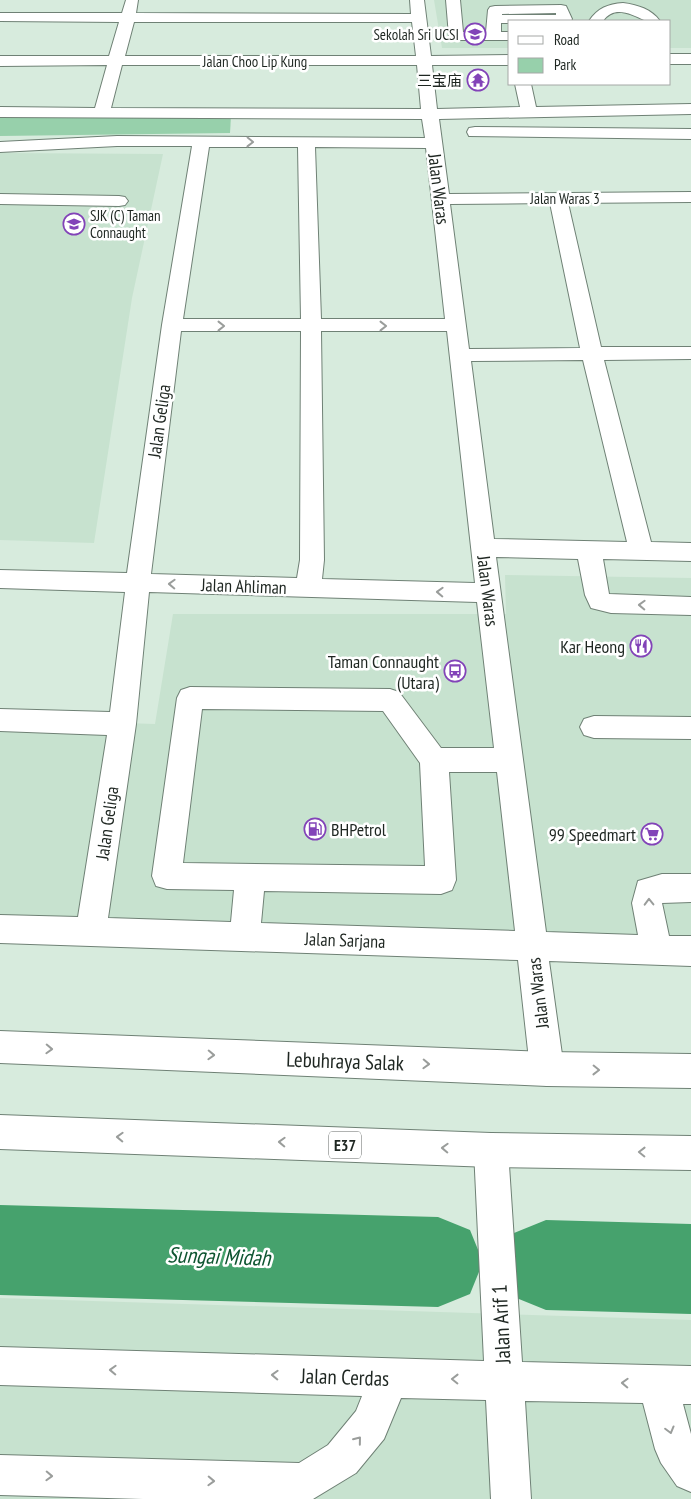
<svg xmlns="http://www.w3.org/2000/svg" width="691" height="1499" viewBox="0 0 691 1499" font-family="'PT Sans Narrow','Noto Sans SC',sans-serif">
<rect width="100%" height="100%" fill="#d7ebdd"/>
<!-- built -->
<path fill="#c7e2cf" d="M434 0H691V48H670V21H510V48H442Z
M0 153 163 154 132 298 94 543 0 540Z
M505 575 691 578V942L0 925V719L155 724 173 614H506Z
M0 1298 691 1320V1499H0Z"/>
<!-- green -->
<path fill="#97d0ab" d="M231 116 230 133 0 136V117Z"/>
<g fill="none" stroke-linecap="round" stroke-linejoin="round">
<!-- river -->
<path fill="#46a26d" fill-rule="evenodd" d="M0 1205 438 1217 470 1230 483 1262 470 1294 438 1307 0 1295Z
M546 1220 691 1224V1314L546 1310 514 1297 501 1265 514 1233Z"/>
<!-- minor casing -->
<g stroke="#6f8175" stroke-width="2">
<path id="minor" d="M126 0H138L136 13 411 14 410 0H424L431 56 510 55V65H432L437 109 520 107 515 84H531L536 107 691 104V114L439 119 449 194 691 192V202L568 203 601 347H691V359L604 360 651 542 691 543V561L603 559 609 594 691 597V615L611 613 591 608 585 595 578 559 496 557 546 932 638 935 632 903 638 881 662 874H691V902L662 903 669 936H691V966L549 961 564 1069 559 1081 547 1086 535 1081 530 1069 518 960 0 943V915L78 917 107 735 0 731V709L110 712 125 592 0 588V570L127 573 162 325 192 146H117L0 152V142L117 136 425 138 422 119 0 117V107L95 108 107 65 0 66V56H109L119 22 0 21V13H122ZM134 22H412L416 56H125ZM122 65H417L421 109 111 108ZM209 147H298L301 319H183ZM315 147 426 148 445 319H321ZM550 203 580 348 469 349 450 204ZM181 331H301L300 560 297 578 151 574ZM321 331H447L475 583 322 579 324 560ZM583 360 627 542 494 539 471 361ZM149 592 477 602 494 748H441L399 692 390 689 190 687 181 690 177 698 152 876 156 886 167 889 234 890 231 922 108 918 136 724ZM202 709 383 711 420 763 425 866 183 863ZM449 772H497L515 931 261 923 264 891 441 894 452 890 456 880Z
M446 0H460L463 32H486L488 10 490 7 495 6 561 5 566 6 572 19 571 21H510V23H501V32H510V40H456L451 39 449 36ZM556 13V15H502V14Z
M623 3C638 5 651 9 660 21 656 21 648 22 644 20 631 14 614 5 603 21H589C598 8 608 4 623 3Z
M670 54H691V64H670Z
M475 127 691 129V139L469 136 467 132 469 128Z
M0 194 119 196 125 197 128 201 125 205 119 206 0 204Z
M594 716 691 717V739L594 738 584 735 580 727 584 719Z
M491 1133 503 1138 508 1150 522 1362 691 1366V1404H683L691 1434V1492L677 1486 661 1463 655 1449 643 1403 525 1401 531 1499H491L486 1400 401 1398 384 1439 356 1473 313 1499H143L0 1495V1455L299 1463 328 1445 356 1411 362 1396 0 1385V1347L484 1361 474 1150 479 1138Z"/>
</g>
<!-- highway casing -->
<g stroke="#6f8175" stroke-width="2">
<path id="highway" d="M0 1031 547 1052 691 1054V1088L547 1086 0 1063Z
M0 1115 491 1133 691 1136V1170L491 1167 0 1149Z"/>
</g>
<!-- minor -->
<use href="#minor" fill="#fff" fill-rule="evenodd"/>
<!-- highway -->
<use href="#highway" fill="#fff" fill-rule="evenodd"/>
</g>
<!-- one-way arrows -->
<defs><path id="oneway-chevron" d="M-2-3.5L2.5 0L-2 3.5" fill="none" stroke-width="1.6" stroke-linecap="round" stroke-linejoin="round" transform="scale(1.25)"/></defs>
<g stroke="#9a9d9b">
<use href="#oneway-chevron" transform="translate(250 142) rotate(1)"/>
<use href="#oneway-chevron" transform="translate(221 326)"/>
<use href="#oneway-chevron" transform="translate(383 326)"/>
<use href="#oneway-chevron" transform="translate(172 584) rotate(-178)"/>
<use href="#oneway-chevron" transform="translate(440 592) rotate(-178)"/>
<use href="#oneway-chevron" transform="translate(642 605) rotate(-178)"/>
<use href="#oneway-chevron" transform="translate(649 902) rotate(-91)"/>
<use href="#oneway-chevron" transform="translate(49 1049) rotate(2)"/>
<use href="#oneway-chevron" transform="translate(211 1055) rotate(2)"/>
<use href="#oneway-chevron" transform="translate(426 1064) rotate(2)"/>
<use href="#oneway-chevron" transform="translate(596 1070) rotate(1)"/>
<use href="#oneway-chevron" transform="translate(120 1137) rotate(-178)"/>
<use href="#oneway-chevron" transform="translate(282 1142) rotate(-178)"/>
<use href="#oneway-chevron" transform="translate(445 1148) rotate(-178)"/>
<use href="#oneway-chevron" transform="translate(642 1152) rotate(-179)"/>
<use href="#oneway-chevron" transform="translate(113 1370) rotate(-178)"/>
<use href="#oneway-chevron" transform="translate(275 1375) rotate(-178)"/>
<use href="#oneway-chevron" transform="translate(455 1379) rotate(-179)"/>
<use href="#oneway-chevron" transform="translate(625 1383) rotate(-178)"/>
<use href="#oneway-chevron" transform="translate(670 1430) rotate(75)"/>
<use href="#oneway-chevron" transform="translate(358 1440) rotate(-51)"/>
<use href="#oneway-chevron" transform="translate(49 1476) rotate(2)"/>
<use href="#oneway-chevron" transform="translate(211 1481) rotate(2)"/>
</g>
<!-- icons -->
<defs>
<g id="school-ring" transform="scale(1.125)"><circle r="9.5" fill="#fff" stroke="#8243b8" stroke-width="1.5"/><path d="M0-5L7-2L0 1L-7-2ZM-4 1L0 2.5L4 1V4Q0 6-4 4Z" fill="#8243b8"/></g>
<g id="temple-ring" transform="scale(1.125)"><circle r="9.5" fill="#fff" stroke="#8243b8" stroke-width="1.5"/><path d="M0-6L5-2H3V0L6.5 2.5H4V6H1.5V3h-3V6H-4V2.5H-6.5L-3 0V-2H-5Z" fill="#8243b8"/></g>
<g id="restaurant-ring" transform="scale(1.125)"><circle r="9.5" fill="#fff" stroke="#8243b8" stroke-width="1.5"/><path d="M-5-6h1v4h1v-4h1v4h1v-4h1v5L-1.5 .5V6h-2V.5L-5-1ZM5-6V6H3V1.5H1.5Q1.5-4 5-6Z" fill="#8243b8"/></g>
<g id="bus-ring" transform="scale(1.125)"><circle r="9.5" fill="#fff" stroke="#8243b8" stroke-width="1.5"/><path d="M-5-6H5V4H4V6H2V4H-2V6H-4V4H-5ZM-3.5-4V0h7V-4ZM-3.5 1.2v1.5H-2V1.2ZM2 1.2v1.5H3.5V1.2Z" fill="#8243b8"/></g>
<g id="fuel-ring" transform="scale(1.125)"><circle r="9.5" fill="#fff" stroke="#8243b8" stroke-width="1.5"/><path d="M-5.5-6h7V0h2V4h1.3V-2.5L3-4.5l.8-.8L6-3V5H2.5V1h-1V6h-7ZM-4.2-4.7v3.2H.2V-4.7Z" fill="#8243b8"/></g>
<g id="supermarket-ring" transform="scale(1.125)"><circle r="9.5" fill="#fff" stroke="#8243b8" stroke-width="1.5"/><path d="M-6-5.5h2.5l.6 2H6L4.5 2H-2.5L-4.4-4H-6ZM-1.5 3.2a1.3 1.3 0 1 0 .1 0ZM3 3.2a1.3 1.3 0 1 0 .1 0Z" fill="#8243b8"/></g>
</defs>
<g fill-rule="evenodd">
<use href="#school-ring" x="475" y="34"/>
<use href="#temple-ring" x="478" y="80"/>
<use href="#school-ring" x="74" y="224"/>
<use href="#restaurant-ring" x="641" y="646"/>
<use href="#bus-ring" x="455" y="671"/>
<use href="#fuel-ring" x="315" y="829"/>
<use href="#supermarket-ring" x="652" y="834"/>
</g>
<g text-anchor="middle" dominant-baseline="central" stroke-width="5" stroke-linejoin="round" paint-order="stroke">
<!-- far-poi labels -->
<g font-size="15" fill="#1e2621" stroke="#fff" text-anchor="end">
<text x="459" y="34">Sekolah Sri UCSI</text>
<text x="462" y="80">三宝庙</text>
<text x="90" y="215" text-anchor="start">SJK (C) Taman<tspan x="90" dy="17">Connaught</tspan></text>
</g>
<!-- far-street labels -->
<g font-size="15" fill="#1e2621" stroke="#fff">
<text x="255" y="61">Jalan Choo Lip Kung</text>
<text x="565" y="198">Jalan Waras 3</text>
</g>
<!-- shield labels -->
<rect fill="#fff" stroke="#626764" stroke-width="1" x="329" y="1131.5" width="32" height="27" rx="4"/>
<g font-size="16" font-weight="bold" fill="#1e2621">
<text x="345" y="1145">E37</text>
</g>
<!-- street labels -->
<g font-size="18" fill="#1e2621" stroke="#fff">
<text transform="translate(439 189) rotate(83)">Jalan Waras</text>
<text transform="translate(159 421) rotate(-82)">Jalan Geliga</text>
<text transform="translate(244 586) rotate(2)">Jalan Ahliman</text>
<text transform="translate(488 591) rotate(83)">Jalan Waras</text>
<text transform="translate(107 823) rotate(-82)">Jalan Geliga</text>
<text transform="translate(345 940) rotate(2)">Jalan Sarjana</text>
<text transform="translate(538 993) rotate(-97)">Jalan Waras</text>
</g>
<!-- poi labels -->
<g font-size="18" fill="#1e2621" stroke="#fff" text-anchor="end">
<text x="625" y="646">Kar Heong</text>
<text x="439" y="661">Taman Connaught<tspan x="439" dy="21">(Utara)</tspan></text>
<text x="331" y="829" text-anchor="start">BHPetrol</text>
<text x="636" y="834">99 Speedmart</text>
</g>
<!-- near-street labels -->
<g font-size="21" fill="#1e2621" stroke="#fff">
<text transform="translate(345 1061) rotate(2)">Lebuhraya Salak</text>
<text transform="translate(501 1324) rotate(-93)">Jalan Arif 1</text>
<text transform="translate(345 1377) rotate(2)">Jalan Cerdas</text>
</g>
<!-- near-water labels -->
<g font-size="22" font-style="italic" fill="#0e5531" stroke="#fff">
<text transform="translate(219 1256) rotate(2)">Sungai Midah</text>
</g>
</g>
<!-- legend -->
<rect x="508" y="20" width="162" height="65" fill="#ffffff" stroke="#a5a8a6"/>
<rect x="518" y="36" width="25" height="8" fill="#ffffff" stroke="#a5a8a6"/>
<text x="554" y="45" font-size="15" fill="#1e2621">Road</text>
<rect x="518" y="58" width="25" height="15" fill="#97d0ab" stroke="#a5a8a6"/>
<text x="554" y="70" font-size="15" fill="#1e2621">Park</text>
</svg>
